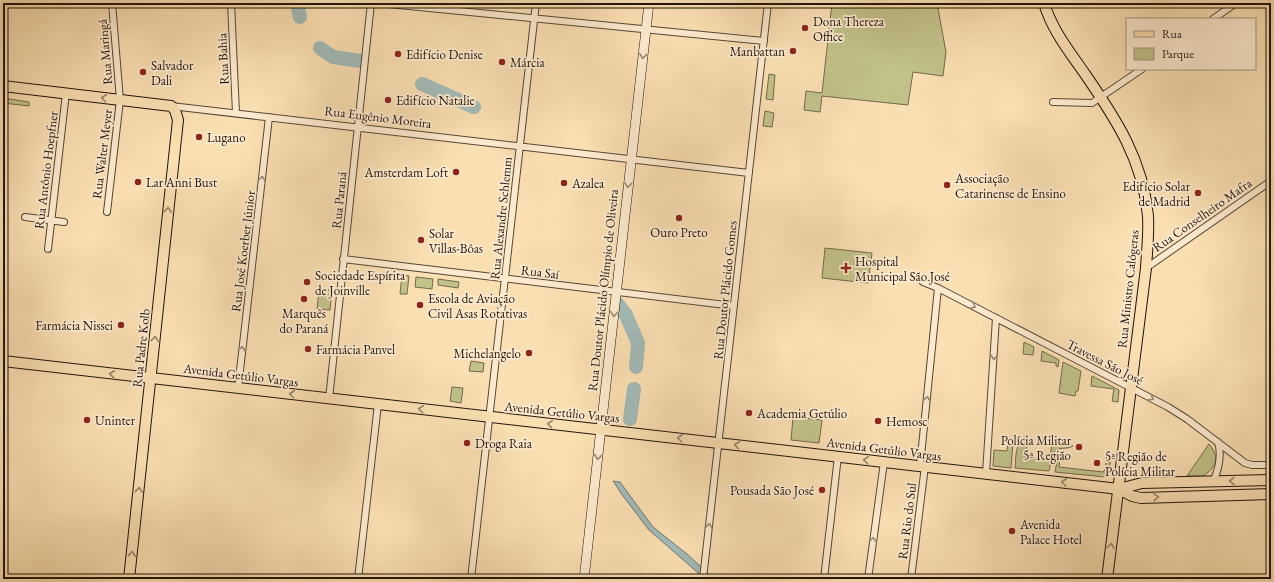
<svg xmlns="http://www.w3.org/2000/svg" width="1274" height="582" viewBox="0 0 1274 582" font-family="'EB Garamond',serif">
<rect width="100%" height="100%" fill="#fadfb3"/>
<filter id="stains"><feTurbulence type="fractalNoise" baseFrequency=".005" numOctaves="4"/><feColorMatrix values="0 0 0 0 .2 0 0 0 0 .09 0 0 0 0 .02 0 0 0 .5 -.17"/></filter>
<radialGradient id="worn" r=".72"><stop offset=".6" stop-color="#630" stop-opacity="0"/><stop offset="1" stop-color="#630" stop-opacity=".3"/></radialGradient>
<!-- green -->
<path fill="#c2c18a" stroke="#726a4a" d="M832 3H937L946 52 943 76 913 72 908 105 822 96 820 112 804 110 806 91 822 93Z
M769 74 775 75 773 100 766 99Z
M3 98 29 102V106L3 103Z
M765 111 774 113 772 127 763 126Z
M825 248 872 253 868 283 822 278Z
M402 275 409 276 407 294H400Z
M416 277 433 279 432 289 415 287Z
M438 279 459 282 458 288 438 285Z
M319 289 332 290 330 310 317 309Z
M1024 342 1034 347 1033 355 1023 354Z
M1042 351 1059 360 1058 367 1056 366V363L1041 361Z
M471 361 484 363 483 372 469 371Z
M1063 362 1081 371 1078 391H1076L1075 396 1059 393Z
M1092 376 1119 390 1118 402 1112 401 1114 389 1091 386Z
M452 387 463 388 461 403 450 401Z
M793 417 822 420 819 443 791 440Z
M1027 435H1028L1026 458 1041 460 1042 456 1050 457 1052 444 1073 446C1066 450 1059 446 1053 453L1049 471 1015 468C1016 456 1015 443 1027 435Z
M1008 443H1013L1011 468 993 466 994 450 1007 451Z
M1209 444C1220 457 1217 467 1203 476H1187Z
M1107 454 1111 455 1109 473 1105 477 1055 472 1057 461 1060 458 1059 467 1103 472 1105 470Z"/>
<!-- water -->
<path fill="#a2bab7" stroke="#6e7872" d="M613 481 620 482 653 527 687 554 714 579H705L649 530 623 496Z"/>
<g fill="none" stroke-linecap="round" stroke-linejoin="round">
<!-- river -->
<path stroke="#a2bab7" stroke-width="14" d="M297 3 300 17
M320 48 333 57 360 61
M422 84 474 107
M617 303 626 315 638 343 636 367
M630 419 634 389"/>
<!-- street casing -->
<g stroke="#574734" stroke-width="8">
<path id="street" d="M231 3 236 113
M378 3 764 41
M1268 3 1271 7
M1213 19 1236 3
M1053 102 1092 103 1142 69
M171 106 749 173
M107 212 120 100 112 3
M25 217 64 222
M48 249 66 93
M343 259 734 306
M1146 268 1271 181
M923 282 938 288 1168 407 1187 419 1245 463 1252 465H1271
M238 388 269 117
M329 399 371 3
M920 466 938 288
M986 473 996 318
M1213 482C1219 469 1222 456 1218 442
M358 579 378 404
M471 579 536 3
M703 579 768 3
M824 579 838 456
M868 579 884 462
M911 579 925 466"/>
</g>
<!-- secondary casing -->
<g stroke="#21140a" stroke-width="10">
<path id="secondary" d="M584 579 649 3"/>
</g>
<!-- primary casing -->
<g stroke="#21140a" stroke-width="12">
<path id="primary" d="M1044 3C1052 30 1069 51 1085 74 1116 119 1143 160 1148 216 1149 234 1147 251 1146 268L1107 579
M3 86 171 106 175 110 178 120 129 579
M3 361 1119 489 1142 483 1271 480
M1119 489 1132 496 1141 498 1271 494"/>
</g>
<!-- street -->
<use href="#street" stroke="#fceace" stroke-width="6"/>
<!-- secondary -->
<use href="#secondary" stroke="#fceace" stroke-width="9"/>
<!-- primary -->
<use href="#primary" stroke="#fadfb3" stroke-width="10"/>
</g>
<!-- one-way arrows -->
<defs><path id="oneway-chevron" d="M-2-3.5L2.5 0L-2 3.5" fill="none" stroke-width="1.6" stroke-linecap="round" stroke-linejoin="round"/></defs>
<g stroke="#998a76">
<use href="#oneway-chevron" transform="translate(643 56) rotate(96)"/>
<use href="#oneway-chevron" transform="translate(262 179) rotate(-83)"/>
<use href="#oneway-chevron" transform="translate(628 185) rotate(96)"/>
<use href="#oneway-chevron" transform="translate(973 306) rotate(27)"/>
<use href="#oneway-chevron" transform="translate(614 314) rotate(96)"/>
<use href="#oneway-chevron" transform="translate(242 349) rotate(-83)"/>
<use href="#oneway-chevron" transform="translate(994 357) rotate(94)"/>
<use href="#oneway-chevron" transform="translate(1151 398) rotate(28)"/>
<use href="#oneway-chevron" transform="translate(927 399) rotate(-84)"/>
<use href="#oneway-chevron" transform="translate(598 457) rotate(96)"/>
<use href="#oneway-chevron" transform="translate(709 526) rotate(-84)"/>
<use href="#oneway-chevron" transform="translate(873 540) rotate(-82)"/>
</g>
<g stroke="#988467">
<use href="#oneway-chevron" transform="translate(104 98) rotate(-173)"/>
<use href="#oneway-chevron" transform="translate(168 210) rotate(-84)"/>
<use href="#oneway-chevron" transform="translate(155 339) rotate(-84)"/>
<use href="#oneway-chevron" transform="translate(112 374) rotate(-174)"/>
<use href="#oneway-chevron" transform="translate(292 394) rotate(-173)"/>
<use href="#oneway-chevron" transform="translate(421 409) rotate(-174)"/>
<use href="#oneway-chevron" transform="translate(550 424) rotate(-174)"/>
<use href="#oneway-chevron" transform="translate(680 438) rotate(-173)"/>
<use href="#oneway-chevron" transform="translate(737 445) rotate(-173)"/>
<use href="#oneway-chevron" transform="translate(866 460) rotate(-174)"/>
<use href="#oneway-chevron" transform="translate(1232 481) rotate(179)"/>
<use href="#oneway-chevron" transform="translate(1064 482) rotate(-173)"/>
<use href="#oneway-chevron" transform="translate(139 490) rotate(-84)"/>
<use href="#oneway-chevron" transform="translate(1156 497) rotate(-2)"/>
<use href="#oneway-chevron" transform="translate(1111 546) rotate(-82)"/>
<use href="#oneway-chevron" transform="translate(132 554) rotate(-84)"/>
</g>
<!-- markers -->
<g fill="#8f2418" stroke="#fceace" stroke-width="1.5">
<circle cx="805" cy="28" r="4"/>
<circle cx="793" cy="51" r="4"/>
<circle cx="398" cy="54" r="4"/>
<circle cx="502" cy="62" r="4"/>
<circle cx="143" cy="72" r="4"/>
<circle cx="388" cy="100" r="4"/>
<circle cx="199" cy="137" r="4"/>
<circle cx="456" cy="172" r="4"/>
<circle cx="138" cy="182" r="4"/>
<circle cx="564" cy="183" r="4"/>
<circle cx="947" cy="185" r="4"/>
<circle cx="1198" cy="193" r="4"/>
<circle cx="679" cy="218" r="4"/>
<circle cx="421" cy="240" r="4"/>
<path d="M844 262h4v4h4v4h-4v4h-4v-4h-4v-4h4z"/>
<circle cx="307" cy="282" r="4"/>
<circle cx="304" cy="299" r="4"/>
<circle cx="420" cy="305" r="4"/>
<circle cx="121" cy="325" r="4"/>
<circle cx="308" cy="349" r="4"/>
<circle cx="529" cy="353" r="4"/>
<circle cx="749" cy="413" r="4"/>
<circle cx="87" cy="420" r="4"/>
<circle cx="878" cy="421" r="4"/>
<circle cx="467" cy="443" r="4"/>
<circle cx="1079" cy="447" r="4"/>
<circle cx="1097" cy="463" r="4"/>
<circle cx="822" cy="490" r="4"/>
<circle cx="1012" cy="531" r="4"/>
</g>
<g text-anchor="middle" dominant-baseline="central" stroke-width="3.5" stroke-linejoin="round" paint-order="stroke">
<!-- poi labels -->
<g font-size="13" fill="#21140a" stroke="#fceace" text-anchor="start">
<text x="813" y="21">Dona Thereza<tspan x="813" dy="15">Office</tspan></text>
<text x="785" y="51" text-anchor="end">Manbattan</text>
<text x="406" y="54">Edifício Denise</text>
<text x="510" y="62">Márcia</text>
<text x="151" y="65">Salvador<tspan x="151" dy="15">Dali</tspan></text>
<text x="396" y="100">Edifício Natalie</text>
<text x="207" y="137">Lugano</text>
<text x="448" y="172" text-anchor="end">Amsterdam Loft</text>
<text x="955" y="178">Associação<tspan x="955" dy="15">Catarinense de Ensino</tspan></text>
<text x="146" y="182">Lar Anni Bust</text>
<text x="572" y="183">Azalea</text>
<text x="1190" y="186" text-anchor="end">Edifício Solar<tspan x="1190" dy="15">de Madrid</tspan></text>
<text x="679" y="232" text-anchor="middle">Ouro Preto</text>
<text x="429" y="233">Solar<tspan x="429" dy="15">Villas-Bôas</tspan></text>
<text x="855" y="261">Hospital<tspan x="855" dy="15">Municipal São José</tspan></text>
<text x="315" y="275">Sociedade Espírita<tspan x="315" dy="15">de Joinville</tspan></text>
<text x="428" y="298">Escola de Aviação<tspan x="428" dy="15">Civil Asas Rotativas</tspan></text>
<text x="304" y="313" text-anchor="middle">Marquês<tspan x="304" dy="15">do Paraná</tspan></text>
<text x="113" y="325" text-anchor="end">Farmácia Nissei</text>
<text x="316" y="349">Farmácia Panvel</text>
<text x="521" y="353" text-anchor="end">Michelangelo</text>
<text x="757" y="413">Academia Getúlio</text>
<text x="95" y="420">Uninter</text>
<text x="886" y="421">Hemosc</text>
<text x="1071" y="440" text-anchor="end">Polícia Militar<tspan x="1071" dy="15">5ª Região</tspan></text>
<text x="475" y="443">Droga Raia</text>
<text x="1105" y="456">5ª Região de<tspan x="1105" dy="15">Polícia Militar</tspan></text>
<text x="814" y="490" text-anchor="end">Pousada São José</text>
<text x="1020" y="524">Avenida<tspan x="1020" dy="15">Palace Hotel</tspan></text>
</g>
<!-- street labels -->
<g font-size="13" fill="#21140a" stroke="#fceace">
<text transform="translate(105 52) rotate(-95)">Rua Maringá</text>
<text transform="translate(223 59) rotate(-93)">Rua Bahia</text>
<text transform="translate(378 117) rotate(7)">Rua Eugênio Moreira</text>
<text transform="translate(102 154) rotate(-83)">Rua Walter Meyer</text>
<text transform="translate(46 170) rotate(-83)">Rua Antônio Hoepfner</text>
<text transform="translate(339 200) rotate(-84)">Rua Paraná</text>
<text transform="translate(1202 215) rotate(-35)">Rua Conselheiro Mafra</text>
<text transform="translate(501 218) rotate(-84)">Rua Alexandre Schlemm</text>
<text transform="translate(243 251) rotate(-83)">Rua José Koerber Júnior</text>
<text transform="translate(540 272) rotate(7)">Rua Saí</text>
<text transform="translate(1128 289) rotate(-84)">Rua Ministro Calógeras</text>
<text transform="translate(603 290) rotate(-84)">Rua Doutor Plácido Olímpio de Oliveira</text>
<text transform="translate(725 290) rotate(-84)">Rua Doutor Plácido Gomes</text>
<text transform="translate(141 348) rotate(-84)">Rua Padre Kolb</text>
<text transform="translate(1105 362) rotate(27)">Travessa São José</text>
<text transform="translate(241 375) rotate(7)">Avenida Getúlio Vargas</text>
<text transform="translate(562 412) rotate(6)">Avenida Getúlio Vargas</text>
<text transform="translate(884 449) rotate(7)">Avenida Getúlio Vargas</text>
<text transform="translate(907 521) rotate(-83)">Rua Rio do Sul</text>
</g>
</g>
<!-- margin -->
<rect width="1274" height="582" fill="none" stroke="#fadfb3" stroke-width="16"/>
<rect x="4" y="4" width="1266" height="574" fill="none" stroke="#21140a" stroke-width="2"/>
<rect x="8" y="8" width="1258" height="566" fill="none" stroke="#21140a"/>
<!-- legend -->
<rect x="1126" y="18" width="130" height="52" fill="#fceace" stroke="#a49480"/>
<rect x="1134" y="31" width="20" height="6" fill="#fadfb3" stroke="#a49480"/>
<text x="1162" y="38" font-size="12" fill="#21140a">Rua</text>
<rect x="1134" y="48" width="20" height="12" fill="#c2c18a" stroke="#a49480"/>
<text x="1162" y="58" font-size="12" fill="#21140a">Parque</text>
<rect width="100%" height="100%" filter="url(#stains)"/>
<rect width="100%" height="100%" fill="url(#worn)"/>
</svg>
